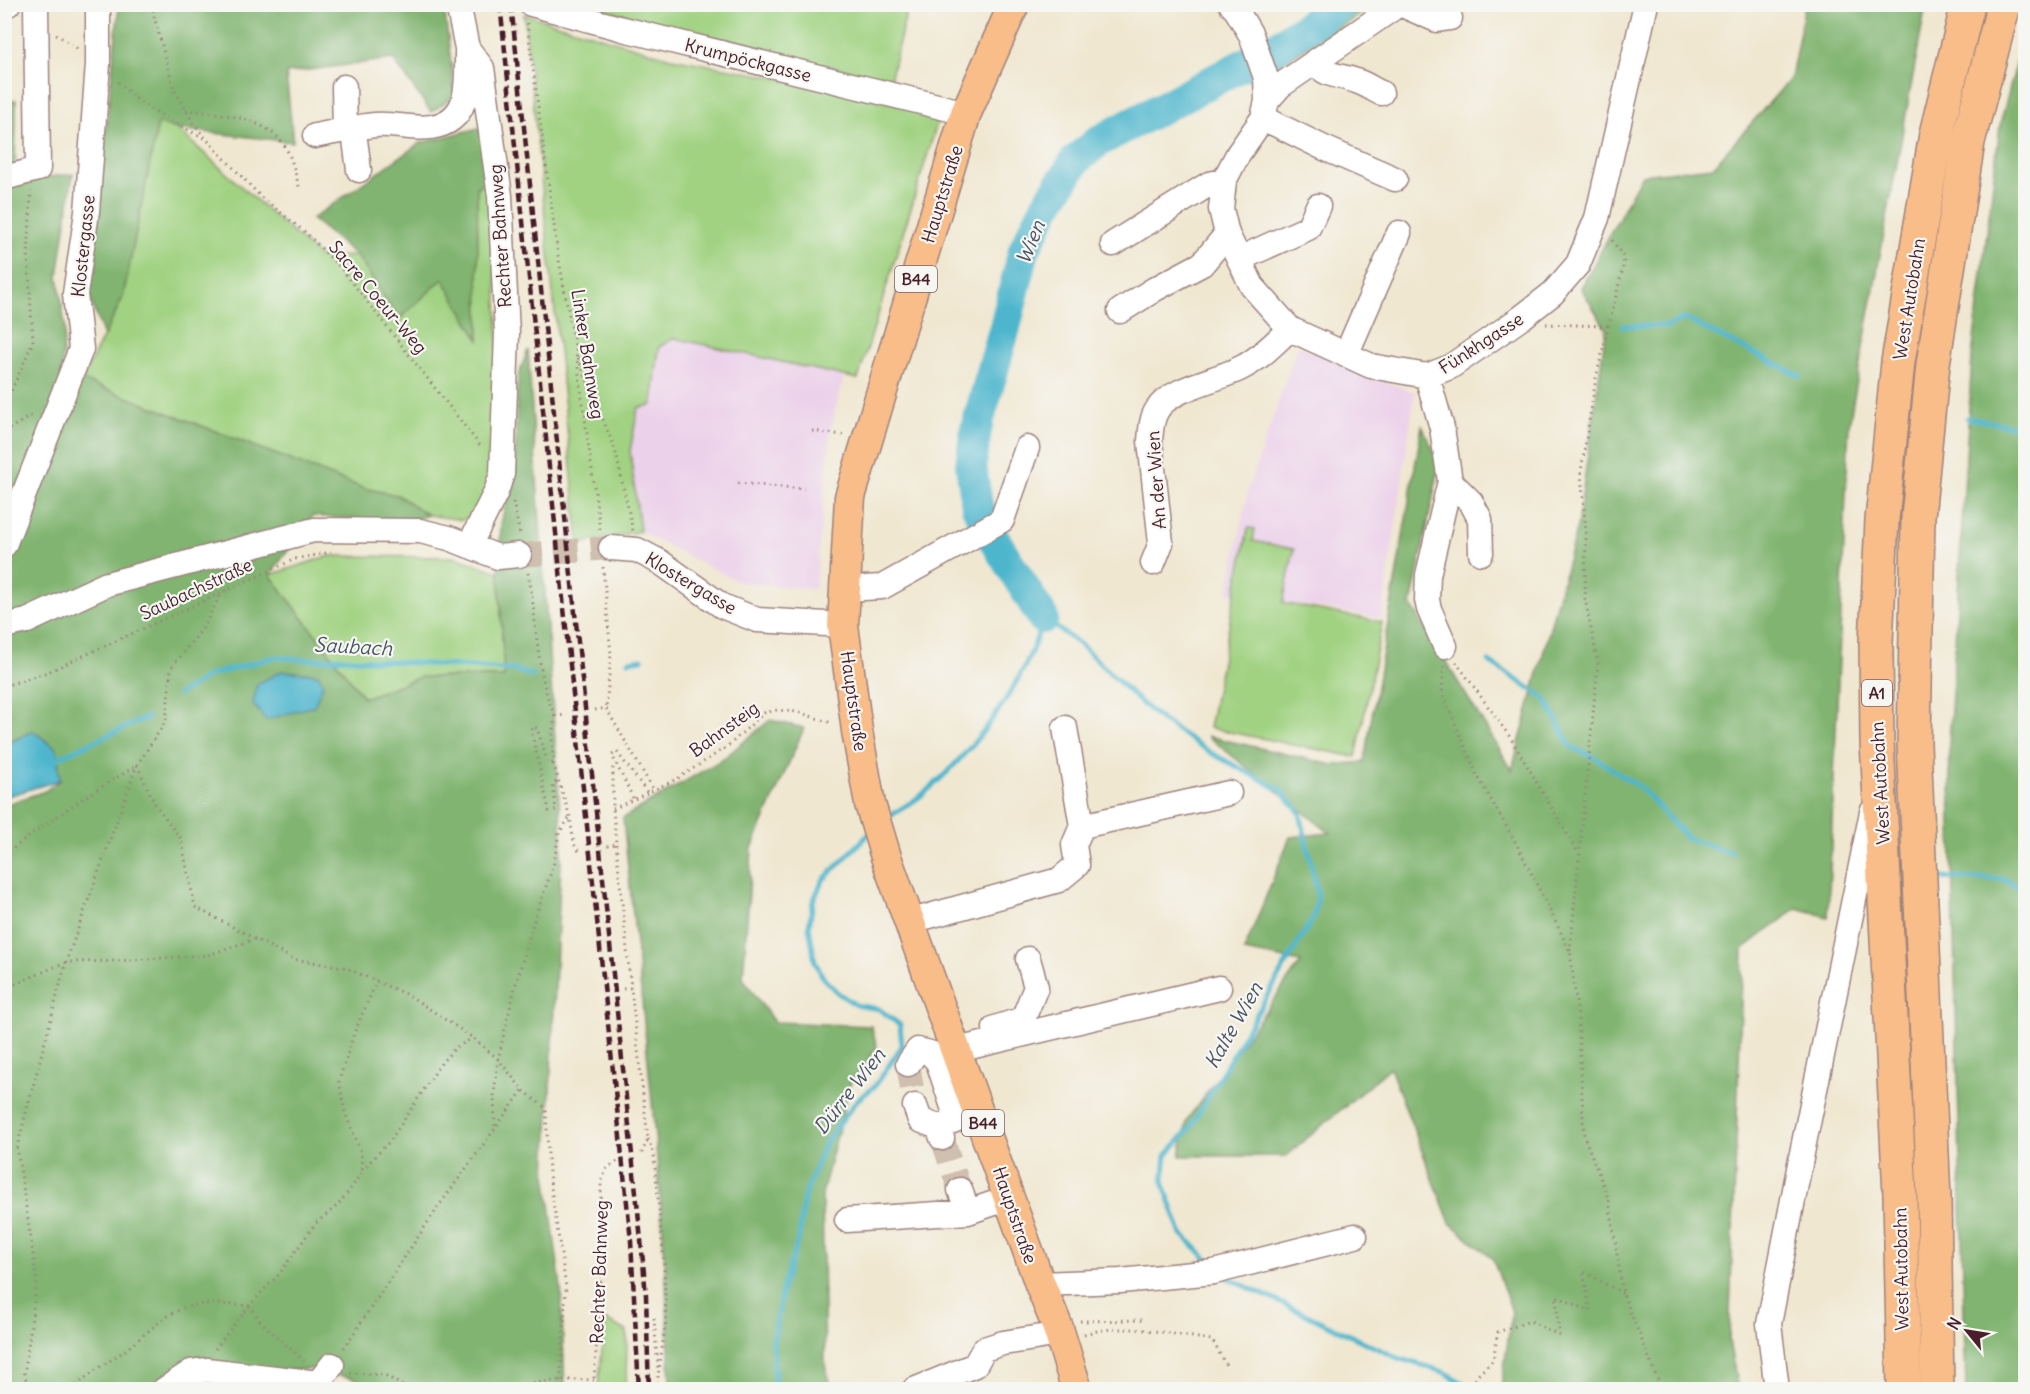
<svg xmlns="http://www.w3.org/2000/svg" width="2030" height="1394" viewBox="0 0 2030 1394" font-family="Delius,sans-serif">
<rect width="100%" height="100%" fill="#f6f6f2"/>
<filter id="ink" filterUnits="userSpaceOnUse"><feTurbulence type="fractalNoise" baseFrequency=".0167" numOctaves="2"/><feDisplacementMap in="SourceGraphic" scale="12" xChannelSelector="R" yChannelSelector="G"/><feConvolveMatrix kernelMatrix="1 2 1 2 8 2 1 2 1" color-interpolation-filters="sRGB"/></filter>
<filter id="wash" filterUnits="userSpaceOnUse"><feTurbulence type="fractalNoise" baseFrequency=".008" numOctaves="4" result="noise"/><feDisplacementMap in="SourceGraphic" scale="24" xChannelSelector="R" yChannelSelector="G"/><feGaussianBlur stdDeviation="1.35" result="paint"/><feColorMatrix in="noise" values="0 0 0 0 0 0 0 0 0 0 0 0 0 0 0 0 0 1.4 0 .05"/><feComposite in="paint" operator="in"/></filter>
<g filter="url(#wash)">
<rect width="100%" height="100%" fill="#f0e7d0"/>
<!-- built -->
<path fill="#ecd1ea" d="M674 338 844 376 830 433 815 589 739 582 640 531 630 451 638 408 652 405 659 347Z
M1298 345 1366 376 1415 392 1382 618 1228 593 1249 487Z"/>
<!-- green -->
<path fill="#a0d281" stroke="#757856" stroke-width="1.5" d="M585 5H908L890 80 819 64Z
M524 14 671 58 810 84 940 114 858 379 674 338 659 347 652 405 638 408 630 451 640 531 579 544Z
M158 122 177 129 320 257 357 256 399 319 443 278 479 339 477 186 493 181 498 329 495 470 478 514 462 520 428 515 397 495 363 488 82 380 123 297Z
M1248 528 1255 529 1253 541 1294 549 1283 603 1382 622 1356 757 1209 728Z
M329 556 455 557 499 572 504 677H420L364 698 270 575Z
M605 1320 627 1331 626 1389H598Z"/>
<!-- forest -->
<path fill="#80b46f" stroke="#656a4d" stroke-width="1.5" d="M119 5H444L455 96 431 112 393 59 286 73 293 142 177 129 158 123 123 297 104 336 89 296Z
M1319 5H1376L1274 68 1261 44Z
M1805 5H1926L1849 424 1828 917 1797 908 1743 949 1729 1341 1738 1389H1501L1512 1312 1493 1259 1450 1223 1390 1068 1286 1156H1180L1187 1120 1301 962 1244 951 1290 837 1330 833 1207 736 1333 765 1364 762 1422 426 1440 463 1411 605 1512 770 1578 523 1606 329 1581 288 1642 175 1713 167 1791 78Z
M2025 31 2026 1389 1966 1390 1949 744 1972 356 2000 125Z
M16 100 15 181 73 174 58 276 65 327 61 377 82 380 363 488 397 495 428 515 405 523 313 516 270 575 364 698 420 677H504L499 572 501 524 515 464 518 376 528 350 562 841 546 1174 561 1288 565 1389H394L315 1369 192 1376 169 1389H5L4 805 45 791 60 780 33 731 5 745 4 102Z
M479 128 493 181 477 186 479 340 443 279 399 319 357 256 312 219 420 143Z
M770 720 804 728 752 848 743 978 774 1022 871 1026 877 1047 850 1084 822 1194 825 1365 831 1389H670C666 1198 642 1008 623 818L723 759Z"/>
<!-- water -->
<path fill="#4eb6cd" stroke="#4c6a7c" stroke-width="1.5" d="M282 671 318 674 323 684 314 706 266 720 253 704 257 684Z
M33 731 57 749 60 780 5 797V745Z"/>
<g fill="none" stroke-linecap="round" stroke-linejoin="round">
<!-- stream -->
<path stroke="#4eb6cd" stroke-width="5" d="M1622 326H1669L1685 318C1722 339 1762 356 1800 376
M1967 418 2026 428
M629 661 642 659
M1489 662 1545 698 1571 747 1594 757 1641 788 1687 838 1732 853
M178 695 210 675 275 657 311 660 340 658 516 670 529 675H534
M51 761 148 717
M885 820C897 810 911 804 923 794 973 753 1027 681 1043 618L1082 646 1139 701 1163 721 1211 753 1281 790 1300 813 1318 895 1314 916 1190 1128 1166 1156 1163 1182 1181 1233 1213 1265
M1939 878 2004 879 2026 892
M1226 1277 1398 1358 1444 1372 1475 1390
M775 1390 773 1342 783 1286 799 1237 804 1197 825 1143 857 1100 875 1086 902 1046 900 1025 879 1009 856 1005 838 993 824 979 815 962 809 926 813 901 823 880 869 834"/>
<!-- river -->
<path stroke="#4eb6cd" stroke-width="32" d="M1043 618 992 536 977 506 971 465 976 429 1005 327 1024 250 1046 206 1076 160 1099 141 1273 49 1341 4"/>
</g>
</g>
<g filter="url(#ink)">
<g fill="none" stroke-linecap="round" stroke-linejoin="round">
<!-- minor-tunnel -->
<path stroke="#cfbfaf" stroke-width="24" stroke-dasharray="24 12" stroke-linecap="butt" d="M519 555 611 548
M908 1064 915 1106
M942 1138 960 1190"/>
<!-- minor casing -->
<g stroke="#9d837e" stroke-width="27">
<path id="minor" d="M458 4 467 48 482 68 500 196 507 333 502 474 496 492 469 546
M531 4 623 29 966 113
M1231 4 1237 11 1251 35 1266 78 1267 101 1263 118 1238 154 1224 181 1221 209 1227 234 1252 286 1290 329 1371 366 1427 376 1450 367 1521 318 1553 293 1578 264 1597 218 1646 4
M1400 4 1437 20 1450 18
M4 6 8 4
M1314 62C1329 79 1340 74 1359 82 1367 85 1374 90 1381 93
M344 87 345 130
M1267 101 1280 86 1399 4
M1263 118 1324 148 1395 179
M350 129 355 140 359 170
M315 136C335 132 355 127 375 125 393 123 413 130 431 127 471 121 467 84 467 53
M4 178 38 169 36 4
M1113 244 1209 184 1224 181
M1239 259 1308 228 1318 206
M1120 311 1155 289 1202 264 1227 234
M1346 355 1399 233
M1427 376 1442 428 1450 481 1428 575 1427 600 1429 609 1445 646
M1450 481 1471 502 1480 519 1481 553
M4 545 81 349 75 294 87 212 98 64V4
M611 548 637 550 660 562 722 606 757 620 843 625
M1153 563 1161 543 1150 441C1151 431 1151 419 1157 410 1171 387 1220 380 1243 367 1261 358 1275 342 1290 329
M845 589 882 587 1002 520 1027 448
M4 626 27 621 107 584 314 530 420 531 449 538 498 557 519 555
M1065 728 1082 826
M908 922 1059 880 1077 865 1074 845 1082 826 1229 793
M995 1028 1023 1019 1036 987 1028 959
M957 1050 1219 988
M908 1064 918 1050 930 1053 938 1062 957 1119
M915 1106 920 1120 938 1127
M942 1138 938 1127 970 1114
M960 1190 968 1212
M847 1220 968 1212 1009 1198
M1040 1284 1120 1281 1214 1272 1355 1236
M164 1390 191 1372 207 1370 318 1383
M316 1390 318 1383 332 1365
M914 1390 975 1365 984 1349 1003 1343 1060 1334
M1777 1390 1769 1324 1803 1148 1872 812"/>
</g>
<!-- major casing -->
<g stroke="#9d837e" stroke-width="33">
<path id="major" d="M1014 4 966 113 850 497 843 625 857 731 870 804 886 857 1040 1284 1058 1328 1077 1390"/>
</g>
<!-- highway casing -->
<g stroke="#9d837e" stroke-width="36">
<path id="highway" d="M1904 1390 1900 1195 1877 741 1876 643 1882 520 1898 362 1936 134 1968 4
M1937 1390 1934 1198 1914 744 1918 517 1933 364 1968 142 2004 4"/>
</g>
<!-- path -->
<path stroke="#9d837e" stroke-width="3" stroke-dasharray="1.5 4.5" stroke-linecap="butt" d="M154 4 153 13 174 89 194 124 207 140
M527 23 558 255 576 352 600 530
M56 34 78 49
M118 82 142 104 208 141 261 197 305 232 340 267 482 448
M186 110C218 113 271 117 287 150 293 162 296 177 300 190
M1546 324 1608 326
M578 358 615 449 633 531
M4 407 33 342 28 258 31 191
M812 431 843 435
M4 432 34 414
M738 483 804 489
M513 502 520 534
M603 567 611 655 606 708
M528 573C537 616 536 678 555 716
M1456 662 1510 737 1579 854
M1444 666 1442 692 1477 775 1517 845 1570 951 1578 1017 1584 1136 1609 1200 1623 1294 1662 1390
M4 686 48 672 295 559 331 552
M595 710 606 708 653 789
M555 716 552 736 553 763 570 817 574 844 578 850H583
M555 716 567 715
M553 763H548L537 728 532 727V734L549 811 556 810 553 785 558 780
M137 765 155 804 181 839 195 907 293 959 344 967 410 996 473 1038 498 1059 523 1090 543 1106 546 1111 549 1174 566 1287 560 1390
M633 798 612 755 617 752 647 792
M613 809 677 779 728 746 764 713 777 710 797 712 832 723
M616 844 631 988
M607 846 616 844 613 809V768L616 764
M4 856C46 822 90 793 136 766
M1570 951 1598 663 1585 599 1586 534 1581 472 1596 378 1624 263 1622 255 1610 237
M4 989 66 962 116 961 208 955 255 939
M623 989 631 988 648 1139 640 1157
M495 1126 494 1094 498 1059 514 991 534 920 553 867 559 833 570 817
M648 1139 654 1155 664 1262 666 1321 658 1376
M362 1170 390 1141 442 1062 455 1048 473 1038
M654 1318 658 1370
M1080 1321 1144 1320
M1084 1334C1125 1322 1170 1334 1212 1340L1226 1365
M344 1348 438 1207 523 1090
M215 1349 249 1306 280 1273 315 1224 338 1205 355 1183 362 1170 361 1152 345 1113 339 1081 354 1033 377 980
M350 1373 385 1375 409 1390
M658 1376 659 1390
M32 1390 24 1376 37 1281 17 1147 66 962 137 765 166 721 171 668 203 628 222 592
M72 1390C87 1374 106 1364 124 1351 143 1337 162 1316 184 1308 204 1301 229 1305 249 1306L261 1322 304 1361
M448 1390H454
M510 1390C538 1380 565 1379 594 1380
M593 1390 601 1289V1182L607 1168 618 1161
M1469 1390 1478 1375 1493 1360 1498 1332 1530 1321 1559 1335 1556 1296 1590 1311 1583 1271 1623 1294"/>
<!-- minor -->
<use href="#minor" stroke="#fff" stroke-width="24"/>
<!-- major -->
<use href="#major" stroke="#f8bd89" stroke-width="30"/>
<!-- highway -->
<use href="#highway" stroke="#f8bd89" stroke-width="33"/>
<!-- rail -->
<path stroke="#4a1f2b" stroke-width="4.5" stroke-dasharray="9 4.5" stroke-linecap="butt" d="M500 4 631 1241 639 1390
M511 4 641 1240 646 1296 649 1390"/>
</g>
</g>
<g text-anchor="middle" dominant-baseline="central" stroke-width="4.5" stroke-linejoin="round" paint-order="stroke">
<!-- shield labels -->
<g fill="#f6f6f2" stroke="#7e6067" stroke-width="1.5">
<rect x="895" y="266" width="42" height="26" rx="4.5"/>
<rect x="1862" y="680" width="30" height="26" rx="4.5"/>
<rect x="962" y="1110" width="42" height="26" rx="4.5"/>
</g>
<g font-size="16" font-weight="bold" fill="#4a1f2b">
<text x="916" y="279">B44</text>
<text x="1877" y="693">A1</text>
<text x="983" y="1123">B44</text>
</g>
<!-- street labels -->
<g font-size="18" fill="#4a1f2b" stroke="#f6f6f2">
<text transform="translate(748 60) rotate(14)">Krumpöckgasse</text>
<text transform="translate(942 194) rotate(-73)">Hauptstraße</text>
<text transform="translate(500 236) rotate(-94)">Rechter Bahnweg</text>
<text transform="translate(83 246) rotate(-84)">Klostergasse</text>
<text transform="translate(378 297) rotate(50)">Sacre Coeur-Weg</text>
<text transform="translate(1909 299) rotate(-81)">West Autobahn</text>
<text transform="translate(1481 343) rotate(-33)">Fünkhgasse</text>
<text transform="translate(588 354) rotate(81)">Linker Bahnweg</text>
<text transform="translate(1156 480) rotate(-94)">An der Wien</text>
<text transform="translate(691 583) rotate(31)">Klostergasse</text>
<text transform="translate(196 589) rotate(-25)">Saubachstraße</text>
<text transform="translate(854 701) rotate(82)">Hauptstraße</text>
<text transform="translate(724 729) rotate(-36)">Bahnsteig</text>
<text transform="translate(1880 783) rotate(-93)">West Autobahn</text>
<text transform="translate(1015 1215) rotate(71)">Hauptstraße</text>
<text transform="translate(1901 1269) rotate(-91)">West Autobahn</text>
<text transform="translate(599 1272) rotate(-88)">Rechter Bahnweg</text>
</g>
<!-- water labels -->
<g font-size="20" font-style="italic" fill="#4b5464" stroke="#f6f6f2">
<text transform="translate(1030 242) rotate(-68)">Wien</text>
<text transform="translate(353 646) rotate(3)">Saubach</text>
<text transform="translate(1233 1025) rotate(-60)">Kalte Wien</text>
<text transform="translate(849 1091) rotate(-52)">Dürre Wien</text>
</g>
</g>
<!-- margin -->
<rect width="2030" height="1394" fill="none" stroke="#f6f6f2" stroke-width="24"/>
<!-- north arrow -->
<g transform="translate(1967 1331) rotate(300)" stroke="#f6f6f2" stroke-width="4.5" paint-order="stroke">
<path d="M0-4.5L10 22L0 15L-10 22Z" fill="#4a1f2b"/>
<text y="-9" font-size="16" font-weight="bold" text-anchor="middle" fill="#4a1f2b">N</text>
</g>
</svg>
